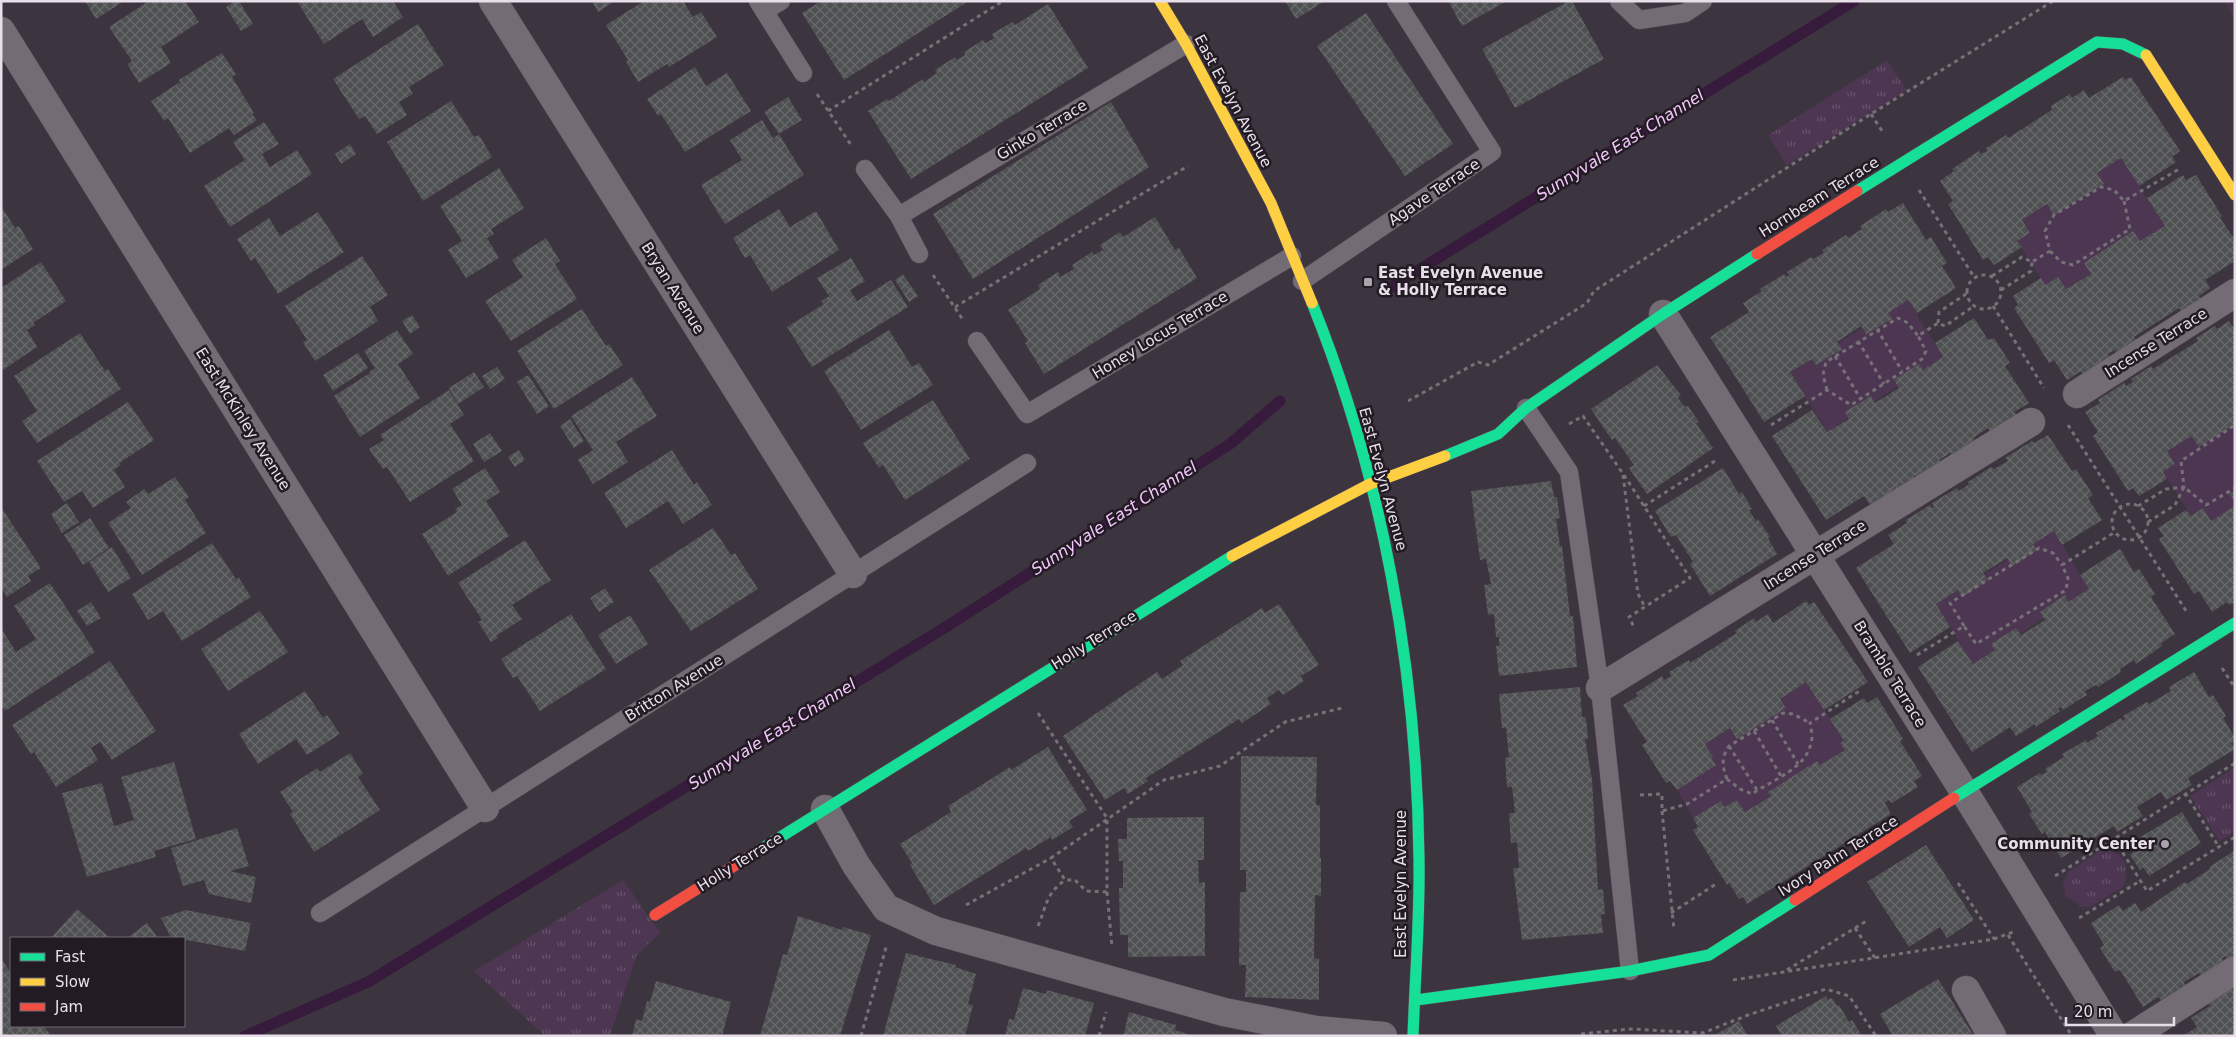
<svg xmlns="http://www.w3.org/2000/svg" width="2236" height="1037" viewBox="0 0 2236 1037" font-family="'DejaVu Sans',sans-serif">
<defs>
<pattern id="park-tufts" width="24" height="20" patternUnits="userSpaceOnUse" patternTransform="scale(1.25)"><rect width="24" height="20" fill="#4d3652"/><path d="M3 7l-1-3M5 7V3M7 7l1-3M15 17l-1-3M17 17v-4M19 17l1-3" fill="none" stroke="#67536b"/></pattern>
<pattern id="building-cross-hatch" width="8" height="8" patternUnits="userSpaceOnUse" patternTransform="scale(1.25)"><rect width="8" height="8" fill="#4f5052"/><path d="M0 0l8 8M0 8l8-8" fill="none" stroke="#68696b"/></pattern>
</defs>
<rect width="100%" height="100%" fill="#3c343e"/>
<!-- built -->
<path fill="#47364a" d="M2223 1H2235V20Z"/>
<!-- park -->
<path fill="url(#park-tufts)" d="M1887 60 1907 90 1787 165 1768 135Z
M2235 767V831L2220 841 2190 796Z
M2100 851C2125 849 2131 867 2123 887L2090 907H2082L2066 896 2063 883 2068 872Z
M623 880 660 933 637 955 610 1036H545L474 971Z"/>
<!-- garden -->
<path fill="#4d3652" d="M2121 158 2165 226 2066 289 2045 285 2017 241 2030 233 2022 220Z
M1908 300 1943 357 1827 432 1790 372Z
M2235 409V506L2211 521 2203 509 2191 516 2163 472 2175 464 2167 451Z
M2054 531 2089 589 1973 664 1936 604Z
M1806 682 1849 747 1745 812 1737 800 1724 807 1721 801 1693 818 1677 790 1715 765 1705 744Z"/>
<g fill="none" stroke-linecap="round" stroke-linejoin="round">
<!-- stream -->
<path stroke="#371b3d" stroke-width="11" d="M1386 290 1854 1
M245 1036 368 982 949 625 1230 444 1280 401"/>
</g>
<!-- building -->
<path fill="url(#building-cross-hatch)" d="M85 1H124L96 19Z
M149 1H185L199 22 161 47 171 63 139 83 127 64 132 61 109 27Z
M235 1H239L253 24 241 31 226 7Z
M300 1H393L403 17 373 37 362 19 324 44 298 3Z
M592 1H615L598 12Z
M644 1H683L693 17 701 12 717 37 669 67 667 64 638 82 626 62 628 60 606 25Z
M821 1H969L844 80 802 13Z
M1285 1H1325L1296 19Z
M1448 1H1507L1462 26Z
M1569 1H1572L1604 59 1515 108 1482 49Z
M1048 4 1088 68 911 179 868 111 887 99 889 101 923 79 924 82 937 73 935 70 955 57 957 60 965 55 964 52 983 40 986 43 994 38 992 34 1012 22 1015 25Z
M1366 13 1453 144 1405 176 1317 46Z
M418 24 444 65 409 87 413 94 399 102 407 115 377 134 365 116 359 119 333 79Z
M222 53 236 74 232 77 254 113 252 114 257 120 234 135 229 128 190 153 168 118 164 121 151 101 180 82 179 80Z
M695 67 706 86 727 73 751 111 685 152 661 114 658 116 647 99Z
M2123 77 2125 80 2131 77 2180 151 2172 157 2176 162 2139 186 2121 158 2097 173 2104 184 2054 215 2047 204 2022 220 2030 233 2017 241 2022 247 1994 265 1988 257 1983 260 1948 204 1953 201 1940 181 1954 171 1952 169 1979 151 1981 154 1987 151 1986 148 2006 135 2008 138 2052 110 2051 106 2070 94 2072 98 2084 90 2089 98Z
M788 97 802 120 779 134 764 112Z
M451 101 474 137 479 135 492 157 423 201 387 142Z
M1111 102 1149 167 973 279 933 214Z
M762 120 773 138 779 134 804 175 725 224 701 185 742 160 730 140Z
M264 122 279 144 262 154 270 167 297 150 312 174 230 227 204 186 245 160 233 142Z
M350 144 356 154 341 164 335 154Z
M499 168 524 208 491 229 494 234 487 238 499 258 466 278 448 250 462 241 440 206Z
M2183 175 2186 180 2196 175 2222 216 2220 218 2235 240V261L2205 280 2210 288 2199 296 2201 299 2181 311 2179 308 2134 337 2137 340 2116 353 2115 350 2108 354 2110 357 2083 374 2081 371 2067 380 2054 360 2049 363 2014 308 2018 305 2013 296 2041 278 2045 285 2058 277 2066 289 2091 274 2084 263 2133 231 2140 241 2165 226 2147 198Z
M1903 203 1926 240 1931 237 1947 263 1942 266 1956 288 1917 313 1908 300 1888 313 1892 319 1866 334 1861 326 1837 342 1842 349 1816 365 1812 359 1790 372 1805 396 1764 422 1710 337 1749 312 1743 303 1762 291 1760 289 1784 274 1786 277 1789 275 1787 272 1811 257 1813 259 1824 253 1822 250 1846 235 1848 238 1862 229 1860 226 1886 209 1888 212Z
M1 206 15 228 19 226 33 249 1 270Z
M779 209 790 227 816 211 839 250 772 292 750 255 745 258 733 238Z
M318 212 344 252 278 294 255 258 251 261 237 239 269 218 280 236Z
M1155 217 1175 250 1179 248 1197 278 1044 374 1025 343 1028 341 1008 310 1040 289 1038 285 1058 272 1060 277 1074 269 1072 265 1092 252 1094 255 1103 250 1100 245 1120 232 1123 237Z
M546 238 560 261 555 264 577 299 511 341 485 301 523 277 512 260Z
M362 256 388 295 370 307 378 321 315 361 303 342 307 340 285 306Z
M851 258 865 281 850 290 857 301 891 280 908 307 812 367 787 327 824 304 821 301 829 296 817 278Z
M41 262 66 301 33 323 35 325 27 330 37 347 3 370 1 367V288Z
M903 274 918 296 909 302 895 280Z
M582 309 606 346 609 344 623 365 554 409 517 351Z
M412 315 420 327 410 334 402 321Z
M1974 318 1988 340 1994 338 2010 363 2005 366 2029 403 2014 412 2017 415 1990 432 1988 428 1973 438 1976 441 1952 456 1950 453 1939 460 1942 463 1917 479 1915 475 1913 477 1915 480 1891 496 1889 493 1870 505 1864 496 1826 520 1772 436 1812 410 1827 432 1849 419 1845 412 1871 396 1875 403 1899 388 1894 380 1919 364 1923 370 1943 357 1935 343Z
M2229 321 2235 330V424L2199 447 2192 436 2167 451 2175 464 2163 472 2167 479 2139 496 2133 488 2128 491 2093 436 2098 432 2085 412 2100 403 2098 400 2124 383 2126 386 2133 382 2131 379 2151 366 2153 369 2198 341 2196 338 2215 326 2217 329Z
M397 330 413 354 398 364 420 398 360 437 334 396 370 373 369 372 375 368 364 351Z
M889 330 912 367 919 363 933 385 861 430 824 371Z
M80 333 105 371 108 369 121 389 37 443 22 421 37 411 14 376Z
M358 353 368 368 333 391 323 375Z
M1657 365 1681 395 1678 398 1685 407 1688 406 1699 422 1696 423 1713 448 1647 494 1629 468 1634 465 1615 438 1612 440 1591 409Z
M497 367 505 379 490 389 482 376Z
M474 372 484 387 458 404 449 388Z
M528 375 549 406 537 414 517 382Z
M632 377 657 416 616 442 628 462 593 484 578 460 593 450 571 416Z
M449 390 464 415 450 424 474 461 410 502 387 467 383 469 369 449 384 440 380 435Z
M933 400 970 459 905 500 883 465 879 468 863 443Z
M128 402 154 440 119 463 121 465 114 470 125 487 93 508 82 491 64 502 37 461Z
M570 419 584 441 574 448 560 426Z
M490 433 502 451 484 462 473 444Z
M2048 435 2072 471 2076 469 2093 495 2088 498 2102 520 2062 545 2054 531 2033 544 2037 550 2012 566 2007 558 1983 573 1988 580 1962 597 1958 590 1936 604 1950 627 1910 653 1856 568 1894 544 1888 535 1907 523 1906 520 1930 505 1932 508 1934 507 1932 503 1957 488 1959 491 1969 484 1968 482 1991 467 1994 469 2008 461 2005 458 2032 441 2034 443Z
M519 450 525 460 515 467 508 457Z
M672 450 694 485 697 482 712 505 683 524 668 501 626 528 604 493Z
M485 468 500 492 486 501 509 536 448 576 422 534 457 512 455 509 462 505 452 489Z
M1723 468 1739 494 1742 492 1752 509 1749 510 1756 521 1758 519 1770 537 1768 538 1777 554 1710 596 1690 564 1693 562 1676 535 1671 537 1655 511Z
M175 477 189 497 185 500 206 533 142 575 108 523 131 508 126 502 144 489 148 494Z
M1551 481 1554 497H1557L1560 518 1556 519 1560 546H1562L1570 616H1573L1577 667 1499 676 1496 646H1499V637H1496L1494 614 1488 615 1484 585 1491 584 1486 559 1480 560 1471 491Z
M2235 490V502L2229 494Z
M67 503 79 522 62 533 51 514Z
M2235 506V602L2229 605 2227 602 2212 612 2199 591 2194 594 2159 539 2164 536 2158 528 2186 510 2191 516 2203 508 2211 521Z
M1 507 41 568 28 576 31 581 7 597 1 588Z
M90 518 109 548 83 565 64 535Z
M713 528 731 555 735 553 758 589 691 631 649 570Z
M525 540 551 580 512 605 522 619 496 636 498 638 491 642 478 622 482 620 458 583Z
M212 543 236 579 239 578 251 597 182 641 163 611 148 620 132 594Z
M112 547 131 578 108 592 89 562Z
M2120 549 2134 572 2139 569 2155 594 2151 597 2175 634 2161 643 2162 646 2136 664 2134 660 2120 669 2121 672 2098 687 2096 685 2085 691 2087 695 2063 710 2061 707 2058 708 2060 711 2036 727 2035 724 2016 736 2010 727 1972 752 1918 667 1958 641 1973 664 1995 650 1991 644 2016 628 2021 635 2045 620 2040 612 2065 595 2068 602 2089 589 2080 575Z
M50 583 95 652 5 711 1 705V628L16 652 36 639 14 606Z
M605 588 614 602 599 612 590 598Z
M1806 601 1809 605 1814 602 1868 682 1824 710 1806 682 1780 699 1786 708 1737 739 1730 728 1705 744 1713 757 1711 758 1716 765 1677 790 1670 781 1666 783 1642 745 1647 742 1623 705 1638 696 1636 693 1662 676 1664 680 1671 676 1669 672 1689 660 1690 663 1737 633 1735 631 1754 618 1756 622 1768 614 1773 623Z
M91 602 101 618 87 626 77 611Z
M1279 604 1319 665 1301 676 1304 681 1283 695 1279 690 1267 698 1271 704 1242 723 1239 719 1146 778 1148 781 1128 794 1124 788 1105 800 1063 736 1157 672 1162 679 1183 665 1180 661 1262 608 1265 613Z
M260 611 288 652 228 691 201 649Z
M571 614 606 669 540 711 517 676 513 678 501 659Z
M630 615 648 644 616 664 598 635Z
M110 661 156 731 112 760 100 742 91 748 98 760 56 787 34 752 31 754 12 725Z
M2194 672 2209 697 2213 695 2226 716 2223 718 2235 738V741L2231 743 2235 749 2188 778 2192 785 2166 800 2161 792 2137 807 2143 816 2117 832 2114 826 2061 858 2045 832 2042 834 2029 814 2032 812 2017 787 2040 773 2041 775 2047 772 2045 769 2064 757 2062 754 2086 740 2087 743 2098 736 2096 733 2121 718 2122 721 2125 719 2123 716 2147 702 2149 704 2171 691 2169 687Z
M1580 687 1582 717H1586L1588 739H1585L1592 779 1598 890 1603 889 1605 914 1601 915 1603 933 1522 940 1513 868H1519L1517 842 1511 843 1509 813H1515L1512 787H1507L1505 758 1509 757 1506 727 1502 728 1499 694Z
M305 691 323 718 327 715 340 734 307 755 296 739 258 764 239 734Z
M1877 697 1903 739 1900 741 1922 776 1914 781 1918 787 1892 803 1889 800 1885 803 1891 814 1747 904 1743 897 1739 899 1729 883 1727 885 1693 830 1698 827 1693 818 1721 801 1724 807 1737 800 1745 812 1771 796 1768 792 1817 761 1820 765 1845 750 1840 743 1844 741 1830 719 1864 698 1867 703Z
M1048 747 1087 810 1069 821 1073 827 1052 840 1051 837 1028 851 1026 848 934 905 910 865 912 863 900 844 951 812 948 806 1010 767 1011 770Z
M350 753 363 774 358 777 380 810 314 852 290 814 293 812 280 792 317 768 320 772Z
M1241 756 1317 757 1316 805H1320V858H1321V896L1315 895 1314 958 1319 959V1000L1245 997 1246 965H1239L1240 892H1246V870H1240Z
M174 762 196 839 154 851 156 857 87 877 62 793 102 783 114 826 134 820 121 777Z
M2182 812 2201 843 2149 876 2143 867 2140 870 2130 855 2134 852 2129 844Z
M1204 817V860H1198L1199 883 1205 882V956L1128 957V935H1120L1119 888H1123V861H1119L1118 839H1127V818Z
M237 828 249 866 230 871 256 877 251 903 209 894 204 880 183 886 171 848Z
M1926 845 1974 920 1947 938 1940 927 1909 947 1867 882Z
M2234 851 2235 954 2227 959 2226 956 2222 958 2224 961 2201 976 2199 973 2184 982 2185 985 2161 1000 2158 997 2143 1007 2120 970 2115 972 2100 948 2104 945 2091 923 2119 905 2123 911 2135 903 2141 912 2185 882 2187 884 2210 869 2209 867Z
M77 909 110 938H51Z
M186 910 251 923 245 951 187 940 184 942V938H171L161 918Z
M798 916 842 930 843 927 871 935 840 1036H760L783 954 787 955Z
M147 923 158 938H127Z
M906 953 956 965 955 967 976 974 968 1004 973 1005 965 1036H883Z
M3 961 11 974V1026H44L51 1036H1V963Z
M1938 979 1974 1036H1893L1880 1014Z
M656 981 731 1002 722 1036H632L636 1019 642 1021 647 1001 650 1002Z
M1023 988 1046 994 1047 990 1094 1003 1085 1036H1005L1009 1019 1014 1020Z
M2232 988 2235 992V1036H2183L2197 1027 2191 1018 2210 1006 2208 1003Z
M1826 996 1828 1000 1832 998 1837 1006 1839 1005 1849 1022 1852 1020 1862 1036H1782L1776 1026Z
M1129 1012 1176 1025 1175 1030 1193 1036H1123Z
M1739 1021 1748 1036H1713Z"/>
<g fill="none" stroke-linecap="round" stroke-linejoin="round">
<!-- lane casing -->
<g stroke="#5b535c" stroke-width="19">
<path id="lane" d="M758 1 803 73
M1619 1 1639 20 1685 13 1703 1
M764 11 781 1
M865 169 899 216 919 254
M899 216 1186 44
M1302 281 1492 152 1396 1
M977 341 1027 414 1292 256
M1526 408 1569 472 1600 688 1630 971
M320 913 1027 463"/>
</g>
<!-- street casing -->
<g stroke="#5b535c" stroke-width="29">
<path id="street" d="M493 1 853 574
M1 31 485 808
M1663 314 1965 793 2114 1036
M2077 394 2235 293
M1600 688 2031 422
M825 809 856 865 886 908 936 931 1224 1012 1316 1030 1383 1036
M1966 990 1992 1036
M2132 1036 2235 970"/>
</g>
<!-- fast casing -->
<g stroke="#5b535c" stroke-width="12">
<path id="fast" d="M1857 191 2097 42 2123 44 2146 55
M1312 303C1383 479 1417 670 1419 859 1420 918 1415 977 1413 1036
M1445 456 1498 434 1526 408 1663 314 1757 254
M1954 798 2235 623
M758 851 1232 556
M1416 1000 1630 971 1709 955 1795 900"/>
</g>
<!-- slow casing -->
<g stroke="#5b535c" stroke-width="12">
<path id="slow" d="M1160 1 1186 44 1271 203 1312 303
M2146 55 2235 195
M1232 556 1370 484 1445 456"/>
</g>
<!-- jam casing -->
<g stroke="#5b535c" stroke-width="12">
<path id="jam" d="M1757 254 1857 191
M1795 900 1954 798
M655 915 758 851"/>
</g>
<!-- path -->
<path stroke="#767077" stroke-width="3" stroke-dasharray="4 4" stroke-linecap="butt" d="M817 94 851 145
M828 111 1003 1
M1871 114 1884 134
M1919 190 1974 277
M2050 251 2061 262 2073 265 2130 229 2124 201
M1967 292a17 17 0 1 1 34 0a17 17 0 1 1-34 0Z
M933 275 963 320
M1992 276 2022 257 2032 262 2050 251 2045 231 2054 215 2101 187 2114 190 2124 201 2181 168
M2001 290 2031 271 2032 262
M1993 306 2044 388
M955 307 1188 166
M1938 323 1939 312 1966 294
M1877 329 1902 371
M1858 341 1884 384
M1835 356 1860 398
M1827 390 1823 375 1826 362 1898 318 1908 323 1918 336
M1408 401 1478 362 1488 365 1587 303 1594 291 1871 114 2053 1
M1569 424 1583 416 1626 478 1690 578 1629 617 1635 629
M1771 425 1827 390 1851 405 1922 359 1926 351 1918 336 1938 323 1945 326 1974 306
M2068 425 2188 614
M1623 475 1638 594 1645 607
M2112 522a18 18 0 1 1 36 0a18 18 0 1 1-36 0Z
M1644 506 1718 459
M2138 506 2166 489 2184 487 2181 461 2235 425
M2148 522 2175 505 2184 487 2206 505 2235 488
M1964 626 1950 603 2039 548 2053 553 2062 565
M1917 655 1964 626 1976 644 2066 590 2068 578 2062 565 2115 532
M2222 668 2235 688
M1038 713 1107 818V892L1086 891 1075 880H1065
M1772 720 1798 764
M1754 731 1781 776
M1729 746 1757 790
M1727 779C1722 766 1721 758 1729 746L1783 713 1793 714 1810 723
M2185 793 2219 847
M1640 795 1662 794V811L1687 804 1727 779 1740 789 1752 794C1772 780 1806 769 1811 743 1813 737 1811 729 1810 723L1861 690
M1662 811 1674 930
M2114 839 2147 891 2235 837
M2055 876 2235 763
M1958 883 1994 939
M1107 892 1112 947
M966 905 1051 858
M1671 913 1716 884
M2079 918 2140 881
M1038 926C1047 905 1045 895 1065 880L1051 858 1164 780 1220 766 1285 722 1342 708
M1855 928 1875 958
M2008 935 2072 1036
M1787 970 1868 920
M1733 980 1994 939 2013 932
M1581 1034 1630 1029 1703 1033 1748 1015 1826 989 1849 996 1876 1036
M861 1036 887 944
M1099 1036 1106 1012"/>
<!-- lane -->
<use href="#lane" stroke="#736c75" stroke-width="18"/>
<!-- street -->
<use href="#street" stroke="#736c75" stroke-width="28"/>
<!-- fast -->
<use href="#fast" stroke="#16e098" stroke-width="11"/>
<!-- slow -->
<use href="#slow" stroke="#ffcf43" stroke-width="11"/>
<!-- jam -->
<use href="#jam" stroke="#f24e42" stroke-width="11"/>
</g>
<!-- markers -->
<g fill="#aca3ae" stroke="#221b23" stroke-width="2">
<rect x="1363" y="277" width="10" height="10" rx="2.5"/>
<circle cx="2165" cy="844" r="5"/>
</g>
<g text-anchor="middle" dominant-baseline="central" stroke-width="5" stroke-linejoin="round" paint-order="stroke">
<!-- street labels -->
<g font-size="15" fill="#e8dfea" stroke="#221b23">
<text transform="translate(1233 101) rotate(62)">East Evelyn Avenue</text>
<text transform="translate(1042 130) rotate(-31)">Ginko Terrace</text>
<text transform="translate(1434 192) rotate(-34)">Agave Terrace</text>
<text transform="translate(1819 197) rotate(-32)">Hornbeam Terrace</text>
<text transform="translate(673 288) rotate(58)">Bryan Avenue</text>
<text transform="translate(1160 335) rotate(-31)">Honey Locus Terrace</text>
<text transform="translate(2156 343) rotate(-32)">Incense Terrace</text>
<text transform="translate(243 419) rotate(58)">East McKinley Avenue</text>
<text transform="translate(1383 479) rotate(75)">East Evelyn Avenue</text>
<text transform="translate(1815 555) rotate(-32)">Incense Terrace</text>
<text transform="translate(1094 640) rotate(-32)">Holly Terrace</text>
<text transform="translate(1890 674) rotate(58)">Bramble Terrace</text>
<text transform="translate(674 688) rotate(-32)">Britton Avenue</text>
<text transform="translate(1838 856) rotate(-32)">Ivory Palm Terrace</text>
<text transform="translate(740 862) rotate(-32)">Holly Terrace</text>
<text transform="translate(1401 884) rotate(-90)">East Evelyn Avenue</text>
</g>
<!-- poi labels -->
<g font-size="15" font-weight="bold" fill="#e8dfea" stroke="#221b23" text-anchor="start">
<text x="1378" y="273">East Evelyn Avenue<tspan x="1378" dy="17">&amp; Holly Terrace</tspan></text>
<text x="2155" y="844" text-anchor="end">Community Center</text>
</g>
<!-- water labels -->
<g font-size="16" font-style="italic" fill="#f5c9fe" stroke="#221b23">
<text transform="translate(1620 145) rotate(-32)">Sunnyvale East Channel</text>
<text transform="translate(1114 518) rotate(-33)">Sunnyvale East Channel</text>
<text transform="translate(772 734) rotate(-32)">Sunnyvale East Channel</text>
</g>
</g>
<!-- border -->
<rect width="2236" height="1037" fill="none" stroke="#e8dfea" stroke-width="5"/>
<!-- legend -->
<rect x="10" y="937" width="175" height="90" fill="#221b23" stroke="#716973"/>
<rect x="20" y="953" width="25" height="8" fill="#16e098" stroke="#716973"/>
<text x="55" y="962" font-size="15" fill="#e8dfea">Fast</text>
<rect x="20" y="978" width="25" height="8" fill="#ffcf43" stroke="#716973"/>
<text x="55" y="987" font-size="15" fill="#e8dfea">Slow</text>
<rect x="20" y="1003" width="25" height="8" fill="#f24e42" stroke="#716973"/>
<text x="55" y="1012" font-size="15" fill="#e8dfea">Jam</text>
<!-- scale -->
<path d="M2066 1017v8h108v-8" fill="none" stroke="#e8dfea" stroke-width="2.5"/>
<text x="2074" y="1017" font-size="15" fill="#e8dfea" stroke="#221b23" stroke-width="4" paint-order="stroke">20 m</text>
</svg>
